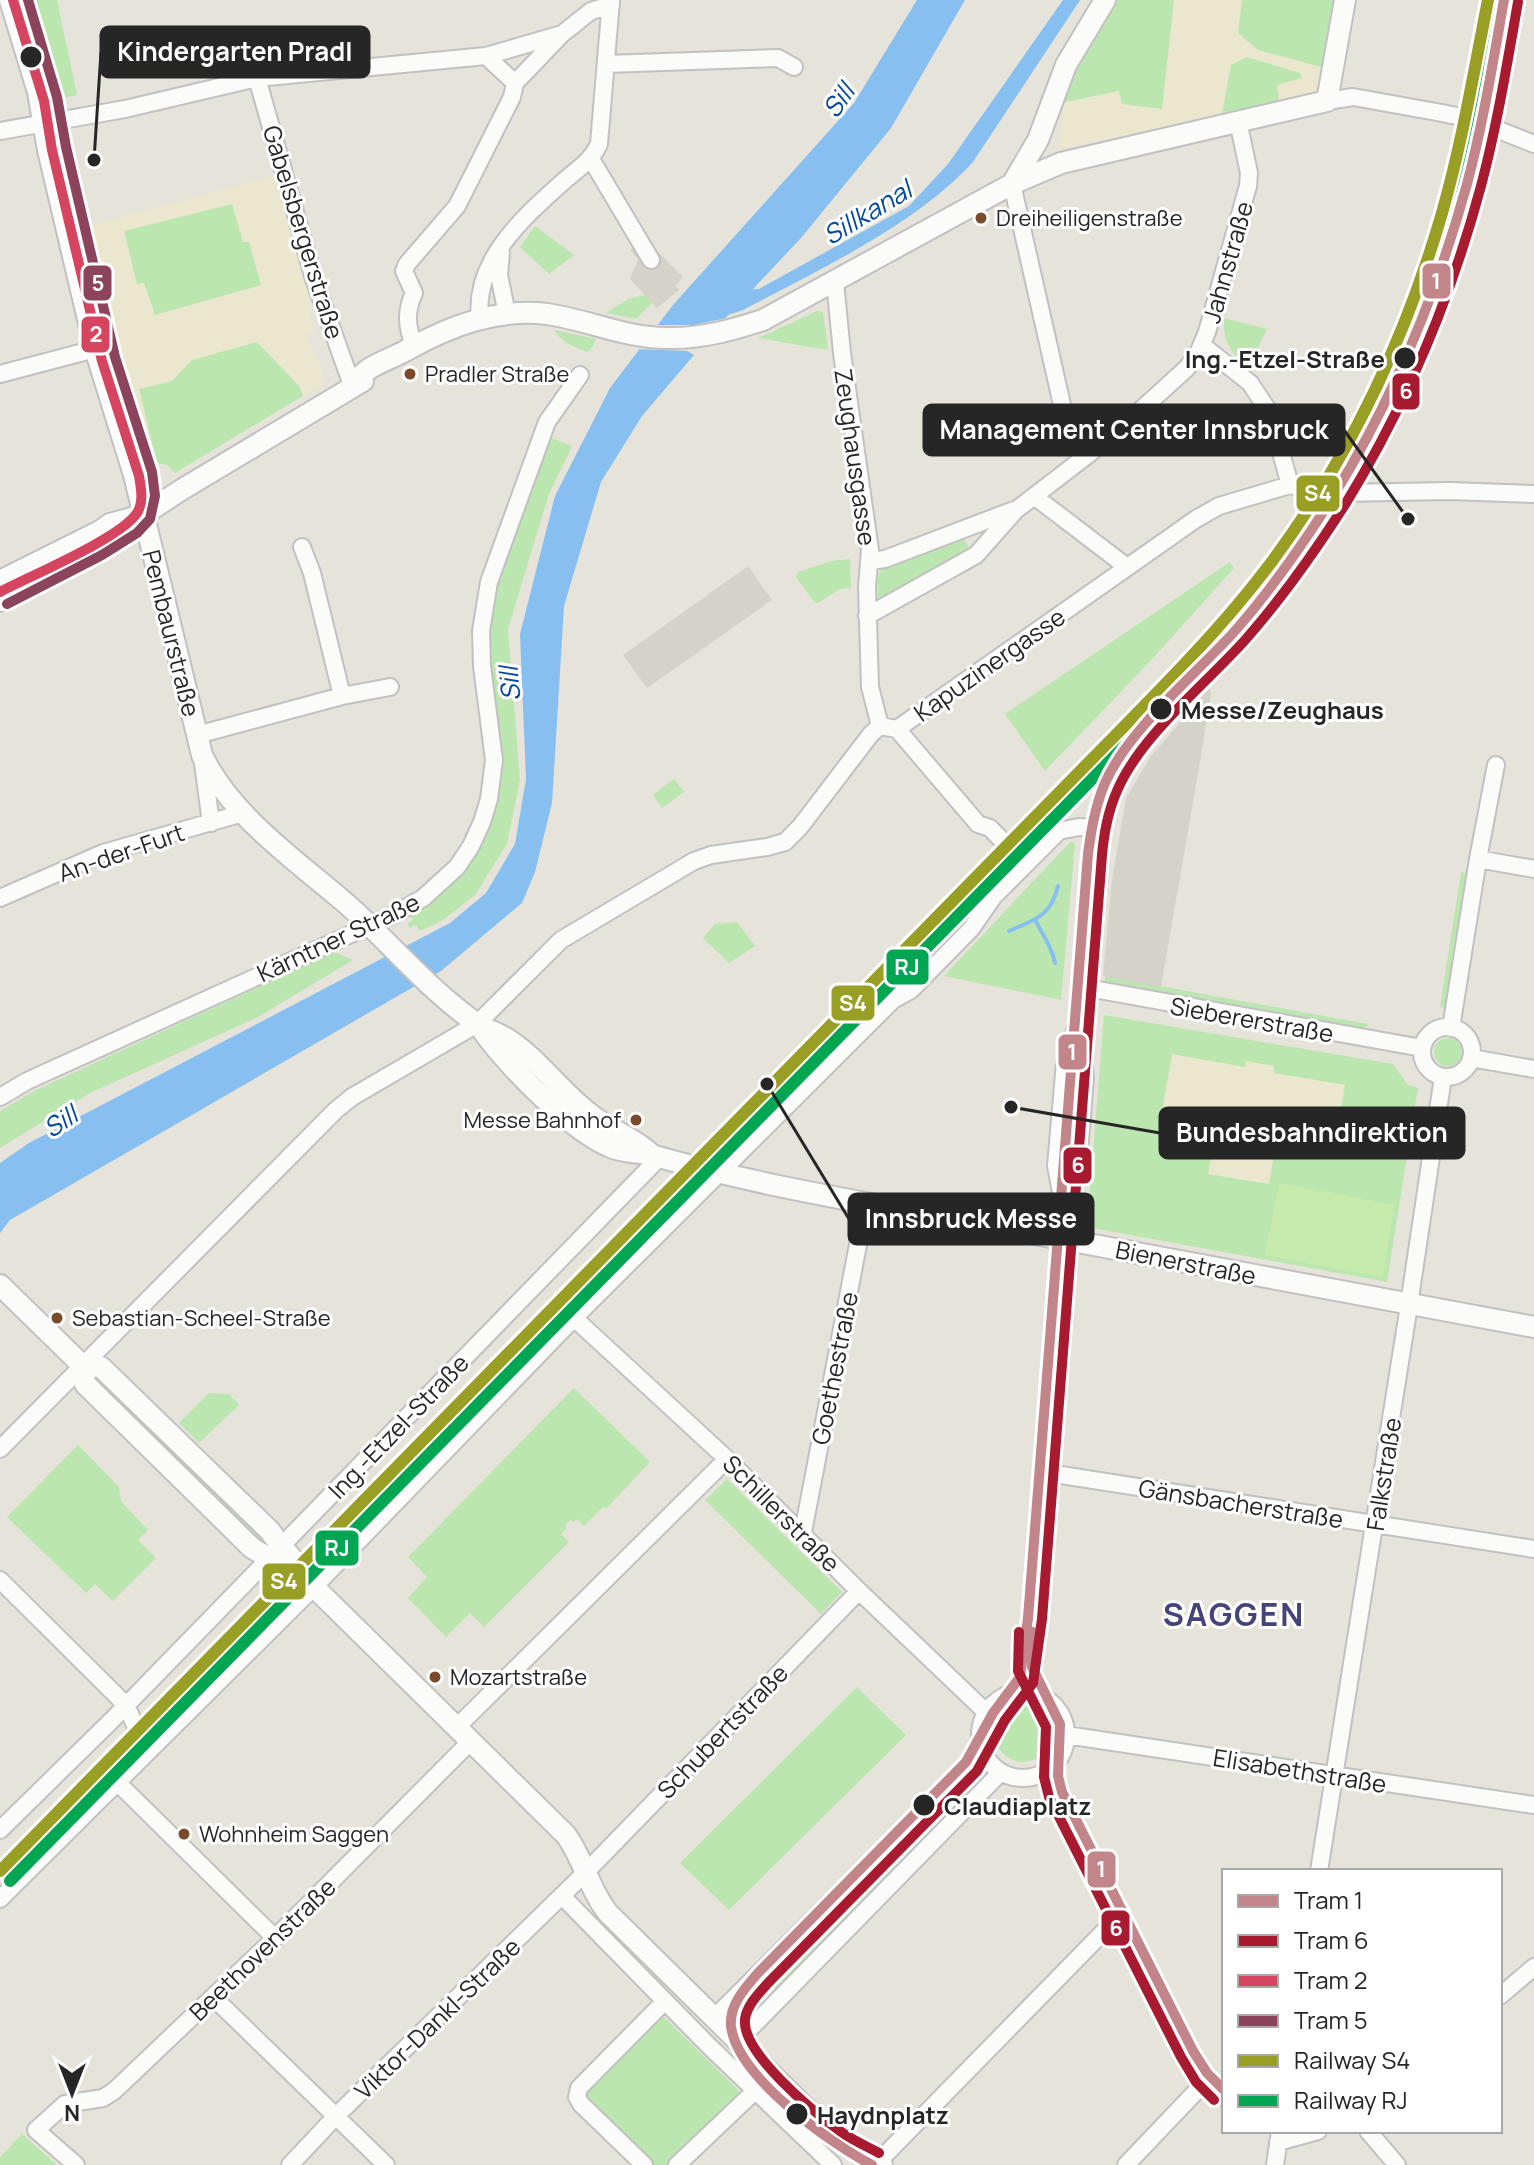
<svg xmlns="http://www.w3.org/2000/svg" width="1534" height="2165" viewBox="0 0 1534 2165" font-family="Manrope,sans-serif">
<rect width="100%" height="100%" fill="#e6e3db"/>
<!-- education -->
<path fill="#ebe7ce" d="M1113 0H1334L1321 67 1320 94 1058 149 1065 93Z
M276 175 312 309 309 312 315 332 305 336 321 368 324 377 321 386 175 473 163 463 149 464 109 312H106L86 227Z
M1104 1015 1393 1064 1408 1085 1418 1088 1387 1282 1087 1227Z"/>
<!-- green -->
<path fill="#bce6b0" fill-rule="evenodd" d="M33 0H57L77 95 63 98Z
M1113 0H1174L1162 109 1122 104 1119 91 1065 102V93Z
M1242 0H1333L1321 67 1258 50 1238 33Z
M1247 57 1300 73 1302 78 1277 85 1279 102 1222 114 1231 65Z
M232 204 243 242H249L261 285 155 315 144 283 137 284 124 231Z
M535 226 574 255 549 274 520 247Z
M649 294 655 300 636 319 606 313 628 299Z
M817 311 823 312 828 350 758 338Z
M1224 318 1267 329 1250 365H1244C1229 349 1223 340 1224 318Z
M554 330 596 339 591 349 587 352C574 347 561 342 554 330Z
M257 342 300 387 303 396 175 473 167 465 157 463 139 389 172 381 192 360Z
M546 436 572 446 549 494 508 629 520 780 507 844 475 895 443 920 420 931 416 925 409 928 408 923 413 920 410 914 428 905 449 882 499 759 487 630 491 588Z
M964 539 971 551 884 599 878 597V578L881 567Z
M850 559 851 588 840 589 818 603 814 602 796 577 798 572 831 561Z
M1230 562 1234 568 1155 656 1045 771 1005 714Z
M674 779 684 792 662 808 653 795Z
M1071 841 1075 844 1061 1000 944 976Z
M1461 872 1466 873 1446 1008 1440 1007Z
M737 922 755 946 729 963 703 938 715 924Z
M334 952 353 960 258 1017 90 1093 0 1148V1111L34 1091Z
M1105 976 1368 1024 1367 1027H1361L1120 984 1115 986 1104 984Z
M1104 1015 1393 1064 1408 1085 1418 1088 1387 1282 1087 1227ZM1172 1054 1245 1067 1246 1061 1274 1066V1073L1345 1085 1335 1148 1277 1138 1269 1184 1208 1174 1216 1127 1161 1118Z
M1434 1052a14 14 0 1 1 28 0a14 14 0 1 1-28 0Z
M102 1379 268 1540 259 1547 95 1386Z
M574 1388 650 1462 606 1509 603 1507 584 1526 577 1519 574 1522 571 1520 565 1525 567 1528 561 1534 569 1542 484 1627 470 1613 446 1637 408 1598 427 1577 408 1557Z
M209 1393 229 1394 239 1405 199 1443 179 1423Z
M78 1445 119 1487 121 1501 148 1530 138 1540 156 1558 113 1601 95 1584 86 1593 7 1517Z
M727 1479 842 1592 821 1614 705 1500Z
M857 1687 906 1735 729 1910 680 1863Z
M995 1734a28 28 0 1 1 56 0a28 28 0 1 1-56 0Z
M967 1777 977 1787 778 1991 766 1980Z
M660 2013 740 2092 667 2165H650L585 2101 586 2088Z
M22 2134 57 2165H0V2157Z"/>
<!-- pitch -->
<path fill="#c7ebac" d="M1279 1183 1394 1205 1383 1277 1265 1255Z"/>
<!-- plaza -->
<path fill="#d4d2c9" d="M645 239 683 277 675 286 679 290 657 308 630 279 638 259 630 250Z
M748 566 772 600 647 688 623 655Z
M1209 689 1211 693 1201 756 1161 987 1103 976 1112 880 1126 798 1151 756Z"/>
<!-- water -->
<path fill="#86bff0" d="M917 0H965L891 128 801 238 753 289H759L909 206 948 164 1063 0H1080L973 162C914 226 820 269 743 310L728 315 642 416 601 482 564 606 552 803 535 872 522 903 441 971 10 1220 0 1233V1163L29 1143 450 923 486 893 515 844 526 779 520 634 555 496 610 388 673 305 854 103Z"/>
<!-- pier -->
<path fill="#e6e3db" d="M736 316 731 318 698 357 687 351 635 349 653 325H694Z"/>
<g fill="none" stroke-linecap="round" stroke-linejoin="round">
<!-- stream -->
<path stroke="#86bff0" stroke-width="4" d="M1035 919C1042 935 1052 946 1055 963
M1009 931C1036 919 1051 916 1058 886"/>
<!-- minor-tunnel -->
<path stroke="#c0bdb7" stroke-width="16" stroke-dasharray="16 8" stroke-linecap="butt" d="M1296 486 1325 490"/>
<!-- minor casing -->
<g stroke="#c2c1c2" stroke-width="20">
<path id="minor" d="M486 56 515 83
M606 64 778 58 794 67
M257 78 314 279 352 385
M1327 101 1353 97 1442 113 1471 119 1534 144
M0 131 125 109 257 78 486 56 562 34 591 11 611 5
M591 159 651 260
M1012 184 1070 440 1083 458
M501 252 499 275 507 314
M835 282 842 353 870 550 867 587 870 687 880 726
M480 319C473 260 525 216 565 180 578 169 592 160 599 144L611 0
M1202 345 1250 383 1270 413 1290 485
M414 346C407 327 405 312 414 293L404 271 407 264 457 206 512 97 515 83 561 35
M0 374 95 349
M1325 490 1339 493 1450 491 1534 494
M1034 496 1127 567
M302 547 312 573 342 696
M870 561 885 559 1014 510
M867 616 976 555 1016 510 1111 437 1187 368 1199 351 1207 332 1248 186 1249 173 1238 121
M897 729 978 824 990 828 1025 864
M197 735 342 696 390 687
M202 756 211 823
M1478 859 1534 869
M0 898 103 853 243 813
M1082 987 1422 1048
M1422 1052a25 25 0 1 1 50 0a25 25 0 1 1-50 0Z
M1451 1028 1478 859 1496 765
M1471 1058 1534 1069
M0 1097 27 1081 393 915 423 898 457 867 471 846 482 822 489 799 494 760 482 666 481 631 489 582 547 422 580 375
M1063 1203 1056 1166 1065 1062 1077 1025
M574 1318 727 1459 859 1591 986 1712
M0 1449 336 1110 352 1097 477 1024 561 940 694 861 711 855 767 847 785 842 800 827 871 734 880 726 897 729 1196 519 1219 506 1290 485 1296 486
M1042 1472 1534 1549
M803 1532 866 1203
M0 1580 126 1705 147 1752
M1025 1692 1064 1204 1078 1166 1085 1078 1079 1018 1094 828 1108 779 1119 762C1163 708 1215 663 1258 609 1325 525 1385 429 1424 328 1466 223 1487 111 1508 0
M980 1735a43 43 0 1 1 86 0a43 43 0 1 1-86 0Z
M457 1727 727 1459
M1066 1735 1534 1805
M1046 1771 1190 2056 1206 2081 1224 2097
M117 1782 275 1938
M0 1830 111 1721 660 1157
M1319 1871 1407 1318 1443 1077
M562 1896 709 2046 833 2165
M0 1899 314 1587 574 1318 893 1000 911 990 971 929 994 896 1059 831 1079 827 1094 828
M1500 1996 1534 1967
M213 1997 386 2165
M714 2018 983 1750
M738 2041 1001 1772
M1368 2131 1397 2165
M1278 2142 1318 2131
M878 2162 1118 1917
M76 2165 36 2130 65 2104 103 2098 114 2091 275 1938 471 1741
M290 2165 336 2116 586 1872 859 1591
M644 2165 581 2104 577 2097 579 2088 665 2001
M677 2165 756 2090
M1126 2165 1206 2081
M1275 2165 1280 2131"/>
</g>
<!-- tertiary casing -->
<g stroke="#c2c1c2" stroke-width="24">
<path id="tertiary" d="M10 0 38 92 48 150 95 349 134 475 202 755C231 817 300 863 350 907 392 945 429 990 476 1023 486 1030 499 1033 509 1040 539 1060 561 1092 590 1114 610 1130 633 1137 651 1154
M1012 184 1038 140 1066 65 1105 0
M352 385C370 363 383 363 407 350 450 326 497 308 547 314 588 320 625 338 667 338 701 339 732 330 763 320L1012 184 1061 163 1327 101 1345 0
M0 581 100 531 110 524 139 516
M0 601 118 538 143 515 181 490 363 381
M480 1027C505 1063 572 1133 613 1148 627 1153 642 1152 655 1156 761 1186 872 1204 981 1224 1165 1257 1349 1293 1534 1327
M0 1285 83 1366 85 1384 252 1548 269 1558 295 1583 314 1587
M83 1366 101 1367 270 1531C283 1551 302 1566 314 1587L566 1835C584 1860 589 1889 608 1913L827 2129 845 2144 882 2165"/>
</g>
<!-- minor -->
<use href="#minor" stroke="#fbfbfa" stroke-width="16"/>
<!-- tertiary -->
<use href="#tertiary" stroke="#fbfbfa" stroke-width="20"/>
<!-- rail-1 casing -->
<g stroke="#fff" stroke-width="18">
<path id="rail-1" d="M0 1871 1094 757C1156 694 1220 631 1273 560 1350 456 1406 337 1442 213 1462 143 1474 71 1488 0"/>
</g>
<!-- rail-2 casing -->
<g stroke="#fff" stroke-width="18">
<path id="rail-2" d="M10 1881 1104 767C1166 703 1230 640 1284 569 1362 464 1419 342 1456 216 1476 146 1488 74 1502 3"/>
</g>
<!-- rail-1 -->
<use href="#rail-1" stroke="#999e24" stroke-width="12"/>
<!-- rail-2 -->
<use href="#rail-2" stroke="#00a651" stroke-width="12"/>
<!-- tram-1 casing -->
<g stroke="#fff" stroke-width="16">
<path id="tram-1" d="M1033 1632 1032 1667 1060 1724 1058 1776 1062 1792 1193 2051 1207 2073 1224 2090
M872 2165C830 2143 737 2077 731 2026 729 2005 745 1988 758 1973L966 1762 993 1713 1020 1677 1028 1618 1088 854C1091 830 1095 806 1105 783 1129 729 1193 677 1234 632 1271 590 1304 543 1334 495 1393 399 1437 293 1467 184 1483 124 1493 62 1504 0"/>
</g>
<!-- tram-2 casing -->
<g stroke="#fff" stroke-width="16">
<path id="tram-2" d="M1019 1632 1018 1671 1046 1727 1044 1777 1049 1797 1181 2057 1196 2082 1214 2100
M879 2153C866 2146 852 2140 840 2131 815 2113 741 2053 745 2019 747 2005 759 1993 768 1983L977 1771 1005 1720 1033 1683 1042 1619 1102 855C1104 833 1108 811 1117 791 1140 736 1206 684 1246 639 1283 597 1316 550 1346 503 1406 405 1451 298 1481 186 1497 126 1507 64 1518 2"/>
</g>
<!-- tram-3 casing -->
<g stroke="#fff" stroke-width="16">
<path id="tram-3" d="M0 592C30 576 121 538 137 513 144 502 141 488 139 476L102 361 52 150 44 101 13 0"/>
</g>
<!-- tram-4 casing -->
<g stroke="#fff" stroke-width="16">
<path id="tram-4" d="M7 604 102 555 137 533 150 519 155 496 152 472 115 357 66 147 57 97 28 0"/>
</g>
<!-- tram-1 -->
<use href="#tram-1" stroke="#c2868a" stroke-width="10"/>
<!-- tram-2 -->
<use href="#tram-2" stroke="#a81a30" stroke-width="10"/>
<!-- tram-3 -->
<use href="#tram-3" stroke="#d64560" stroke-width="10"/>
<!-- tram-4 -->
<use href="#tram-4" stroke="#8b445b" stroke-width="10"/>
</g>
<!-- markers -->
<g fill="#262626" stroke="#fff" stroke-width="3">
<circle cx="31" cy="57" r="12"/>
<circle cx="1405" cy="358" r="12"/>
<circle cx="1161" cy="709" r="12"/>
<circle cx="924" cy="1805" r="12"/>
<circle cx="797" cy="2114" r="12"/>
</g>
<g fill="#7a4b2a" stroke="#fff" stroke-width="3">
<circle cx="981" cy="218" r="7"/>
<circle cx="410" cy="374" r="7"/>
<circle cx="636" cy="1120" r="7"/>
<circle cx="57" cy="1318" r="7"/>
<circle cx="435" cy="1677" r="7"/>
<circle cx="184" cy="1834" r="7"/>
</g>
<g text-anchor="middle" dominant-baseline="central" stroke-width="6" stroke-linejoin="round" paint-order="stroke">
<!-- bus labels -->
<g font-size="22" fill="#262626" stroke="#fff" text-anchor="start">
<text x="996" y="218">Dreiheiligenstraße</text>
<text x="425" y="374">Pradler Straße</text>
<text x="621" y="1120" text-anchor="end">Messe Bahnhof</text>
<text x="72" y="1318">Sebastian-Scheel-Straße</text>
<text x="450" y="1677">Mozartstraße</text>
<text x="199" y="1834">Wohnheim Saggen</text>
</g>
<!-- street labels -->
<g font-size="24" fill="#262626" stroke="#fff">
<text transform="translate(304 232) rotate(73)">Gabelsbergerstraße</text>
<text transform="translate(1227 262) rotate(-74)">Jahnstraße</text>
<text transform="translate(856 457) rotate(82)">Zeughausgasse</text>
<text transform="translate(172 633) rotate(76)">Pembaurstraße</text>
<text transform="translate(989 664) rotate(-35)">Kapuzinergasse</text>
<text transform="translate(121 852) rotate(-19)">An-der-Furt</text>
<text transform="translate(338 937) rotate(-25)">Kärntner Straße</text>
<text transform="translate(1252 1019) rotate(10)">Siebererstraße</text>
<text transform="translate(1186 1262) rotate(11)">Bienerstraße</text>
<text transform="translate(834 1368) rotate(-79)">Goethestraße</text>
<text transform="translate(398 1426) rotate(-46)">Ing.-Etzel-Straße</text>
<text transform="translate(1383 1474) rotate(-81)">Falkstraße</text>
<text transform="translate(1241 1503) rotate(9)">Gänsbacherstraße</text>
<text transform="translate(782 1513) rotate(45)">Schillerstraße</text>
<text transform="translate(722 1731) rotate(-46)">Schubertstraße</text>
<text transform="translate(1300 1770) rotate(9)">Elisabethstraße</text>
<text transform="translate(262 1949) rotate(-44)">Beethovenstraße</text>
<text transform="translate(437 2018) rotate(-44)">Viktor-Dankl-Straße</text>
</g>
<!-- stop labels -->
<g font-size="24" font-weight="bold" fill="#262626" stroke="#fff" text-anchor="start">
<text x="1385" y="358" text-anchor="end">Ing.-Etzel-Straße</text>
<text x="1181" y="709">Messe/Zeughaus</text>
<text x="944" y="1805">Claudiaplatz</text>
<text x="817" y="2114">Haydnplatz</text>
</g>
<!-- water labels -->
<g font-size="26" font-style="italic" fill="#02499f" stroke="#fff">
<text transform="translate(838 100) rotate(-55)">Sill</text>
<text transform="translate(867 212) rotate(-31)">Sillkanal</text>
<text transform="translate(509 684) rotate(-95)">Sill</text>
<text transform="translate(60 1121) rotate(-33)">Sill</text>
</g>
<!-- district labels -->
<g font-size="32" font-weight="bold" letter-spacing="2" fill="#45447a" stroke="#fff">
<text x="1234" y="1614">SAGGEN</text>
</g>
</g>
<!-- callouts -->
<path fill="none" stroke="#262626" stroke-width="3" d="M94 160L101 52M1408 519L1344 430M1011 1107L1160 1133M767 1084L849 1219"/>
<g fill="#262626" stroke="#fff" stroke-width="3">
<circle cx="94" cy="160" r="8"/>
<circle cx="1408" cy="519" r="8"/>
<circle cx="1011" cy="1107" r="8"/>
<circle cx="767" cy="1084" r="8"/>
</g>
<g fill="#262626" stroke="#262626" stroke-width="3">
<rect x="101" y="27" width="268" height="50" rx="8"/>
<rect x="924" y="405" width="420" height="50" rx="8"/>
<rect x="1160" y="1108" width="304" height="50" rx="8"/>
<rect x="849" y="1194" width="244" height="50" rx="8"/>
</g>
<g font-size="26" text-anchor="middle" font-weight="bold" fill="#fff">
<text x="235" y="61">Kindergarten Pradl</text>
<text x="1134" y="439">Management Center Innsbruck</text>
<text x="1312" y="1142">Bundesbahndirektion</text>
<text x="971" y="1228">Innsbruck Messe</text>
</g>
<g stroke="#fff" stroke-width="3">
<rect x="1421" y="262" width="31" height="38" rx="8" fill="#c2868a"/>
<rect x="82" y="264" width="31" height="38" rx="8" fill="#8b445b"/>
<rect x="80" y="315" width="31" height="39" rx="8" fill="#d64560"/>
<rect x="1391" y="372" width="30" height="39" rx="8" fill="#a81a30"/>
<rect x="1295" y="474" width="46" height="39" rx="8" fill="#999e24"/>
<rect x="885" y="948" width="45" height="38" rx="8" fill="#00a651"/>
<rect x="830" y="984" width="46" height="38" rx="8" fill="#999e24"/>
<rect x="1057" y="1033" width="31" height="38" rx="8" fill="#c2868a"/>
<rect x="1062" y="1146" width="31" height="39" rx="8" fill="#a81a30"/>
<rect x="314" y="1529" width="46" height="38" rx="8" fill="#00a651"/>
<rect x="261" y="1562" width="46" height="39" rx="8" fill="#999e24"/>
<rect x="1086" y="1850" width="31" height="39" rx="8" fill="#c2868a"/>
<rect x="1100" y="1909" width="31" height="38" rx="8" fill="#a81a30"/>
</g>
<g font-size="22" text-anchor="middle" font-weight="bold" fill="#fff">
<text x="1436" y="289">1</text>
<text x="98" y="291">5</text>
<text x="96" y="342">2</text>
<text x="1406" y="399">6</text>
<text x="1318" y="501">S4</text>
<text x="907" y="975">RJ</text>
<text x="853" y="1011">S4</text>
<text x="1072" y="1060">1</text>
<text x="1078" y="1173">6</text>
<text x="337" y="1556">RJ</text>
<text x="284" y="1589">S4</text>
<text x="1101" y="1877">1</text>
<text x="1116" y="1936">6</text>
</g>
<!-- legend -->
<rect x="1222" y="1869" width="280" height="264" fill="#ffffff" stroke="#a8a8a8" stroke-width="2"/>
<rect x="1238" y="1895" width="40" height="12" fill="#c2868a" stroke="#a8a8a8" stroke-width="2"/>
<text x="1294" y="1909" font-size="24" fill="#262626">Tram 1</text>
<rect x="1238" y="1935" width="40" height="12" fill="#a81a30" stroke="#a8a8a8" stroke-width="2"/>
<text x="1294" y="1949" font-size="24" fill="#262626">Tram 6</text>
<rect x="1238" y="1975" width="40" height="12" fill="#d64560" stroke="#a8a8a8" stroke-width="2"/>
<text x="1294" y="1989" font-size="24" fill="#262626">Tram 2</text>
<rect x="1238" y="2015" width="40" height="12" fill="#8b445b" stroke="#a8a8a8" stroke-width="2"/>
<text x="1294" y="2029" font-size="24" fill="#262626">Tram 5</text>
<rect x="1238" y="2055" width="40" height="12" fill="#999e24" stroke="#a8a8a8" stroke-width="2"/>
<text x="1294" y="2069" font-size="24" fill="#262626">Railway S4</text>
<rect x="1238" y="2095" width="40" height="12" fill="#00a651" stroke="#a8a8a8" stroke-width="2"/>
<text x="1294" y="2109" font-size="24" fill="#262626">Railway RJ</text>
<!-- north arrow -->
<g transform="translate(72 2093) rotate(180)" stroke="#ffffff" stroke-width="6" paint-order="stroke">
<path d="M0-6L14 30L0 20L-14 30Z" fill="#262626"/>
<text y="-12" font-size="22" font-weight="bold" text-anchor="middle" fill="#262626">N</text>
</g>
</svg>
